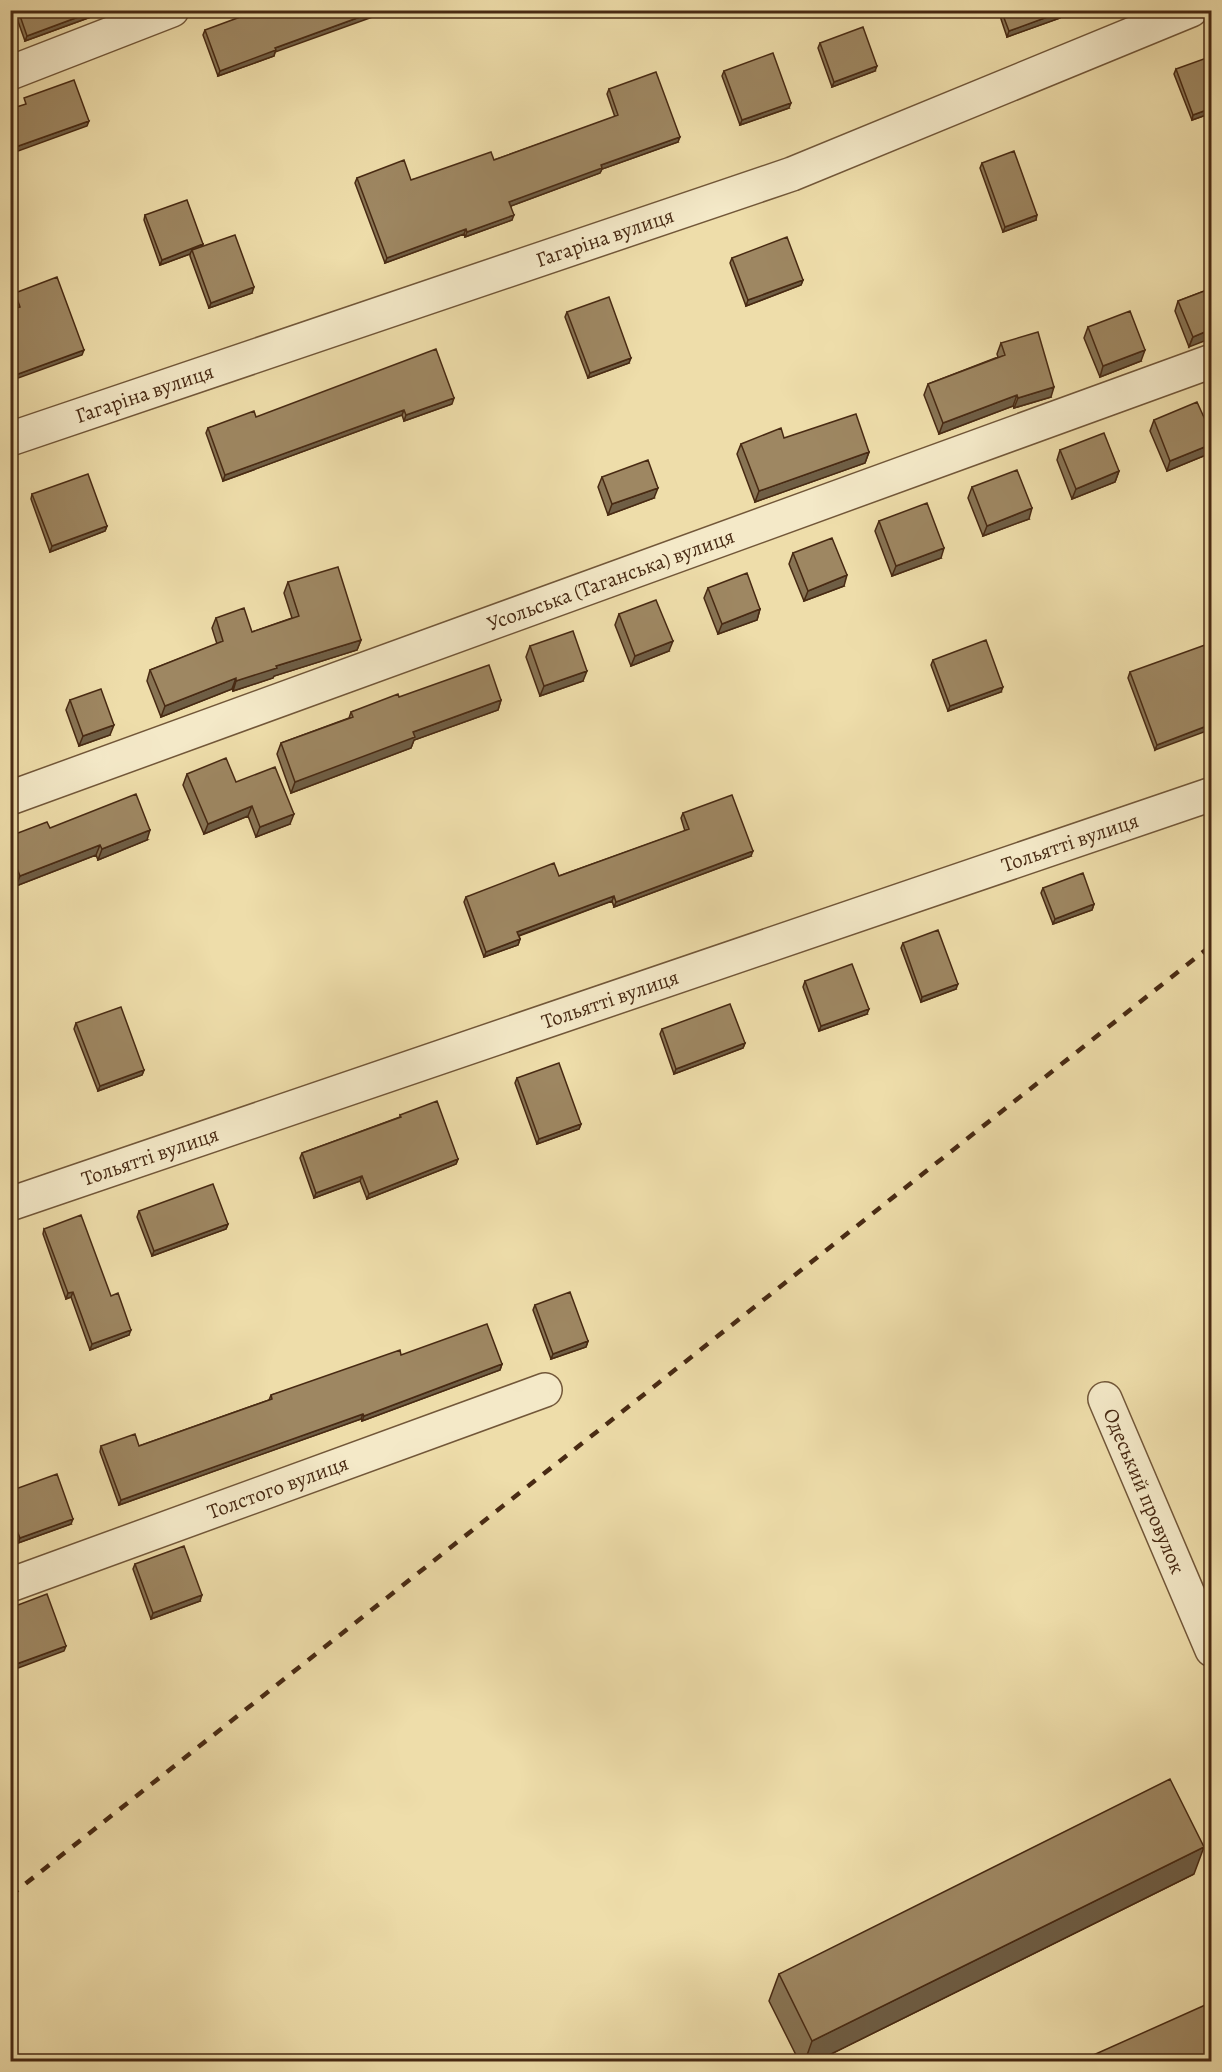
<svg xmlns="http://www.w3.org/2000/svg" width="1222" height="2072" viewBox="0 0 1222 2072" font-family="Alegreya,serif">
<rect width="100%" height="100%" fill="#eda"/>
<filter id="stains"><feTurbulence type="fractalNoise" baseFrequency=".00333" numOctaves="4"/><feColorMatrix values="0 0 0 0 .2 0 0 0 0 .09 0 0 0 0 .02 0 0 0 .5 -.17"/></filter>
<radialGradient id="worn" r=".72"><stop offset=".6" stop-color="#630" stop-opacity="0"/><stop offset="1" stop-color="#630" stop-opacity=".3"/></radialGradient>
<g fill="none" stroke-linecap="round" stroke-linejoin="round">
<!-- minor casing -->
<g stroke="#725739" stroke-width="36">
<g id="minor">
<path d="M10 73 172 10"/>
<path id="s1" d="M10 439 792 174 1191 10"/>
<path id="s2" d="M10 798 1212 361"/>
<path id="s3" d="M10 1204 1212 794"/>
<path id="s4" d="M1105 1399 1212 1650"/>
<path id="s5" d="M10 1585 545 1390"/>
</g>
</g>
<!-- minor -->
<use href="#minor" stroke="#f4e9c8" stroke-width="33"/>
<!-- rail -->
<path stroke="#482a13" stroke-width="4.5" stroke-dasharray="10 10" stroke-linecap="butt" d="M10 1896 1212 945"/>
</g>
<!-- wall -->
<path fill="#887454" stroke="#482a13" stroke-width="1.5" d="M14 10H110L25 41Z
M998 10H1061L1060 18 1007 37Z
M205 30 275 52 274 56 218 76 203 35Z
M820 43 875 71 832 87 818 48Z
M1176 69 1212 113 1192 120 1174 74Z
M724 71 789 108 740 125 722 76Z
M609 89 678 142 602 169 600 173 511 206 512 220 465 237 464 234 385 263 355 183 357 178 411 180 494 160 615 117 607 94Z
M982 163 1036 220 1003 232 980 168Z
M145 215 203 244 202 247 252 293 209 308 190 256V254L160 265 144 220Z
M732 258 803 280 801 285 746 306 730 263Z
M1212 288 1189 347 1175 311 1178 301Z
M15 293 82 355 17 308 13 298Z
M567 312 629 363 588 378 565 317Z
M1088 327 1141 361 1100 377 1084 338Z
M1001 343 1051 397 1014 408 1013 406 939 434 924 395 928 384 998 357 997 354Z
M452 404 404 421 402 415 223 481 206 433 208 428 256 417Z
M1154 420 1212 435V450L1211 453 1167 471 1150 431Z
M784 438 869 452 865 463 755 502 737 454 741 444Z
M1060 450 1119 471 1115 482 1072 499 1057 460Z
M602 477 654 498 608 515 598 487Z
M972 487 1029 519 983 536 968 498Z
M32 494 107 526 105 531 50 552 31 499Z
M879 521 941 558 892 576 875 531Z
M793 553 844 586 804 601 789 564Z
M288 582 361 640 357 650 274 676 273 678 233 691 232 689 161 717 147 681 150 670 217 644 212 628 216 618 252 632 292 618 284 593Z
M708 588 760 609 757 620 718 634 704 598Z
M619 614 669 651 631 666 615 625Z
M530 646 583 681 540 696 526 657Z
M933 660 1001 692 948 711 931 665Z
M1212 664 1155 750 1128 678 1130 672Z
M399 697 501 700 498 710 414 740 411 748 291 793 277 754 281 743 349 718 351 712Z
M70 700 110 735 79 746 66 710Z
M187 774 236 782 290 824 256 837 248 816 204 834 183 785Z
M683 813 751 856 614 907 612 901 519 936 520 939 518 945 484 957 464 902 466 897 559 876 685 831 681 818Z
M50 828 147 840 98 860 96 855 16 886 10 871V836Z
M1043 888 1094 904 1092 910 1053 924 1041 893Z
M903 943 956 989 921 1002 901 948Z
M805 981 867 1014 819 1031 803 987Z
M76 1023 144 1070 142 1075 98 1091 74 1029Z
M662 1029 745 1043 743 1048 674 1074 660 1034Z
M517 1078 581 1124 579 1129 537 1144 515 1083Z
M400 1115 458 1159 456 1164 367 1199 360 1181 314 1198 300 1158 302 1153 400 1117Z
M139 1211 228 1224 226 1229 152 1256 137 1217Z
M44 1229 129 1335 90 1350 71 1297 66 1299 43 1234Z
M535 1305 588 1341 586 1347 551 1359 533 1310Z
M401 1355 502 1364 500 1370 362 1421 361 1419 119 1505 100 1452 101 1446H139L269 1400 271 1395Z
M10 1491 71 1524 18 1543 10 1524Z
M135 1564 200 1601 151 1619 133 1569Z
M1194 1874 817 2061H799L769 2001 779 1974Z"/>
<!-- shaded-wall -->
<path fill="#6f5e45" stroke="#482a13" stroke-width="1.5" d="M97 10H110L25 41 27 36Z
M379 10H392L275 52 274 56 218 76 220 71 275 48Z
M1061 12 1060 18 1007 37 1009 31Z
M877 66 875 71 832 87 834 82Z
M791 103 789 108 740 125 742 120Z
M1212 108V113L1192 120 1193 115Z
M89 121 87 126 10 154V149Z
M680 137 678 142 602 169 600 173 508 207 509 202 601 165Z
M15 182 13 187 10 188V184Z
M514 215 512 220 465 237 467 232Z
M1037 215 1036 220 1003 232 1005 227Z
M466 229 464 234 385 263 387 258Z
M203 244 201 250H192L190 254 160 265 162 260Z
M803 280 801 285 746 306 748 300Z
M254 287 252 293 209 308 211 303Z
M1212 329V338L1189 347 1193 337Z
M84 350 82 355 10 381V377Z
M1145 350 1141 361 1100 377 1103 366Z
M631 358 629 363 588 378 590 373Z
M1054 387 1051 397 1014 408 1018 398Z
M1017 395 1013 406 939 434 943 423Z
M454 398 452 404 404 421 406 415Z
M404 410 402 415 223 481 225 475Z
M1212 444 1211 453 1167 471 1170 461Z
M869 452 865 463 755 502 759 491Z
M1119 471 1115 482 1072 499 1076 489Z
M658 488 654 498 608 515 612 504Z
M1032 508 1029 519 983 536 987 526Z
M107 526 105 531 50 552 52 546Z
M944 548 941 558 892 576 896 566Z
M847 575 844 586 804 601 808 591Z
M760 609 757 620 718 634 722 624Z
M361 640 357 650 274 676 273 678 233 691 236 681 276 666Z
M673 641 669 651 631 666 635 656Z
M587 671 583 681 540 696 544 686Z
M236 678 232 689 161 717 165 706Z
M1003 687 1001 692 948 711 950 706Z
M501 700 498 710 414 740 411 748 291 793 295 782 413 732Z
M1212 724V729L1155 750 1157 745Z
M114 725 110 735 79 746 83 736Z
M252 806 248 816 204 834 208 824Z
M294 814 290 824 256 837 260 827Z
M150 830 147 840 98 860 102 849Z
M100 845 96 855 16 886 20 876Z
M753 851 751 856 614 907 616 902Z
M614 896 612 901 515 937 517 932Z
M1094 904 1092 910 1053 924 1055 919Z
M520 939 518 945 484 957 486 952Z
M958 984 956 989 921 1002 922 997Z
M869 1009 867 1014 819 1031 821 1026Z
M745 1043 743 1048 674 1074 676 1069Z
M144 1070 142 1075 98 1091 100 1086Z
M581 1124 579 1129 537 1144 539 1139Z
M458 1159 456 1164 367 1199 369 1194Z
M362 1176 360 1181 314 1198 316 1193Z
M228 1224 226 1229 152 1256 154 1251Z
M73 1292 71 1297 66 1299 68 1293Z
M131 1330 129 1335 90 1350 92 1344Z
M588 1341 586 1347 551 1359 553 1354Z
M502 1364 500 1370 362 1421 364 1416Z
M363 1414 361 1419 119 1505 121 1500Z
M73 1519 71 1524 18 1543 20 1538Z
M202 1595 200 1601 151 1619 153 1613Z
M66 1646 64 1651 10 1671 11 1666Z
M1204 1847 1194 1874 817 2061H805L812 2041Z"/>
<!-- building -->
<path fill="#9e8762" stroke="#482a13" stroke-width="1.5" d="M18 10H97L27 36Z
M259 10H379L275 48 276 50 220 71 205 30Z
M1001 10H1061V12L1009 31Z
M863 27 877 66 834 82 820 43Z
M773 53 791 103 742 120 724 71Z
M1212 56V108L1193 115 1176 69Z
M656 72 680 137 601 165 602 168 509 202 514 215 467 232 466 229 387 258 357 178 404 160 411 180 491 152 494 160 618 115 609 89Z
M74 80 89 121 10 149V109L26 104 24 98Z
M1014 151 1037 215 1005 227 982 163Z
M10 170 15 182 10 184Z
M187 200 203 244 162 260 145 215Z
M235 235 254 287 211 303 192 250Z
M787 237 803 280 748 300 732 258Z
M57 277 84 350 10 377V310L20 307 15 293Z
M1212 288V329L1193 337 1178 301Z
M609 297 631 358 590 373 567 312Z
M1130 311 1145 350 1103 366 1088 327Z
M1038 332 1054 387 1018 398 1017 395 943 423 928 384 1005 355 1001 343Z
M436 349 454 398 406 415 404 410 225 475 208 428 254 411 256 417Z
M1197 402 1212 435V444L1170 461 1154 420Z
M856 414 869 452 759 491 741 444 781 428 784 438Z
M1104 433 1119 471 1076 489 1060 450Z
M648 460 658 488 612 504 602 477Z
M1017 470 1032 508 987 526 972 487Z
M88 474 107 526 52 546 32 494Z
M927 503 944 548 896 566 879 521Z
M832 538 847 575 808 591 793 553Z
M338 567 361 640 276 666 277 668 236 681V678L165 706 150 670 223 641 216 618 244 608 252 632 299 616 288 582Z
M747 573 760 609 722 624 708 588Z
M656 600 673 641 635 656 619 614Z
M573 631 587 671 544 686 530 646Z
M986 640 1003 687 950 706 933 660Z
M1205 645 1212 664V724L1157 745 1130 672Z
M489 665 501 700 413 732 415 737 295 782 281 743 353 717 351 712 398 694 399 697Z
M101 689 114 725 83 736 70 700Z
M226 758 236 782 275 767 294 814 260 827 252 806 208 824 187 774Z
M136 794 150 830 102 849 100 845 20 876 10 851V836L47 822 50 828Z
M732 795 753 851 616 902 614 896 517 932 520 939 486 952 466 897 554 863 559 876 689 829 683 813Z
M1083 873 1094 904 1055 919 1043 888Z
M938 930 958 984 922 997 903 943Z
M852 964 869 1009 821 1026 805 981Z
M730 1004 745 1043 676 1069 662 1029Z
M121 1007 144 1070 100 1086 76 1023Z
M559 1063 581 1124 539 1139 517 1078Z
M437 1101 458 1159 369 1194 362 1176 316 1193 302 1153 401 1117 400 1115Z
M213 1184 228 1224 154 1251 139 1211Z
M81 1215 111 1296 118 1293 131 1330 92 1344 73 1292 68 1293 44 1229Z
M570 1292 588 1341 553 1354 535 1305Z
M487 1324 502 1364 364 1416 363 1414 121 1500 101 1446 135 1434 139 1446 272 1399 271 1395 400 1350 401 1355Z
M57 1474 73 1519 20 1538 10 1514V1491Z
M184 1546 202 1595 153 1613 135 1564Z
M47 1594 66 1646 11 1666 10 1664V1608Z
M1170 1779 1204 1847 812 2041 779 1974Z
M1212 2002V2061H1080Z"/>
<g text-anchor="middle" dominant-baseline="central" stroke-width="5" stroke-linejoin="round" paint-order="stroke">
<!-- street labels -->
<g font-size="21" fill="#482a13" stroke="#f4e9c8">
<text stroke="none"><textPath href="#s1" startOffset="628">Гагаріна вулиця</textPath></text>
<text stroke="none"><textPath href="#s1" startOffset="142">Гагаріна вулиця</textPath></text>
<text stroke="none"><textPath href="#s2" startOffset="639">Усольська (Таганська) вулиця</textPath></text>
<text stroke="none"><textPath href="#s3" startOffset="1120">Тольятті вулиця</textPath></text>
<text stroke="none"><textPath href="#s3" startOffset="634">Тольятті вулиця</textPath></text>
<text stroke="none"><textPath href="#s3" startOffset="148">Тольятті вулиця</textPath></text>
<text stroke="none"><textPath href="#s5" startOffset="285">Толстого вулиця</textPath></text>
<text stroke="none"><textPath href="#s4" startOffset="100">Одеський провулок</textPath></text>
</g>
</g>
<!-- margin -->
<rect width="1222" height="2072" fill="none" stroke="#eda" stroke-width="36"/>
<rect x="12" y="12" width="1198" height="2048" fill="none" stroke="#482a13" stroke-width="3"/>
<rect x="18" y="18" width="1186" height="2036" fill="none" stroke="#482a13" stroke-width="1.5"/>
<rect width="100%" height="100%" filter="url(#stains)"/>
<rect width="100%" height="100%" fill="url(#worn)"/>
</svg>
